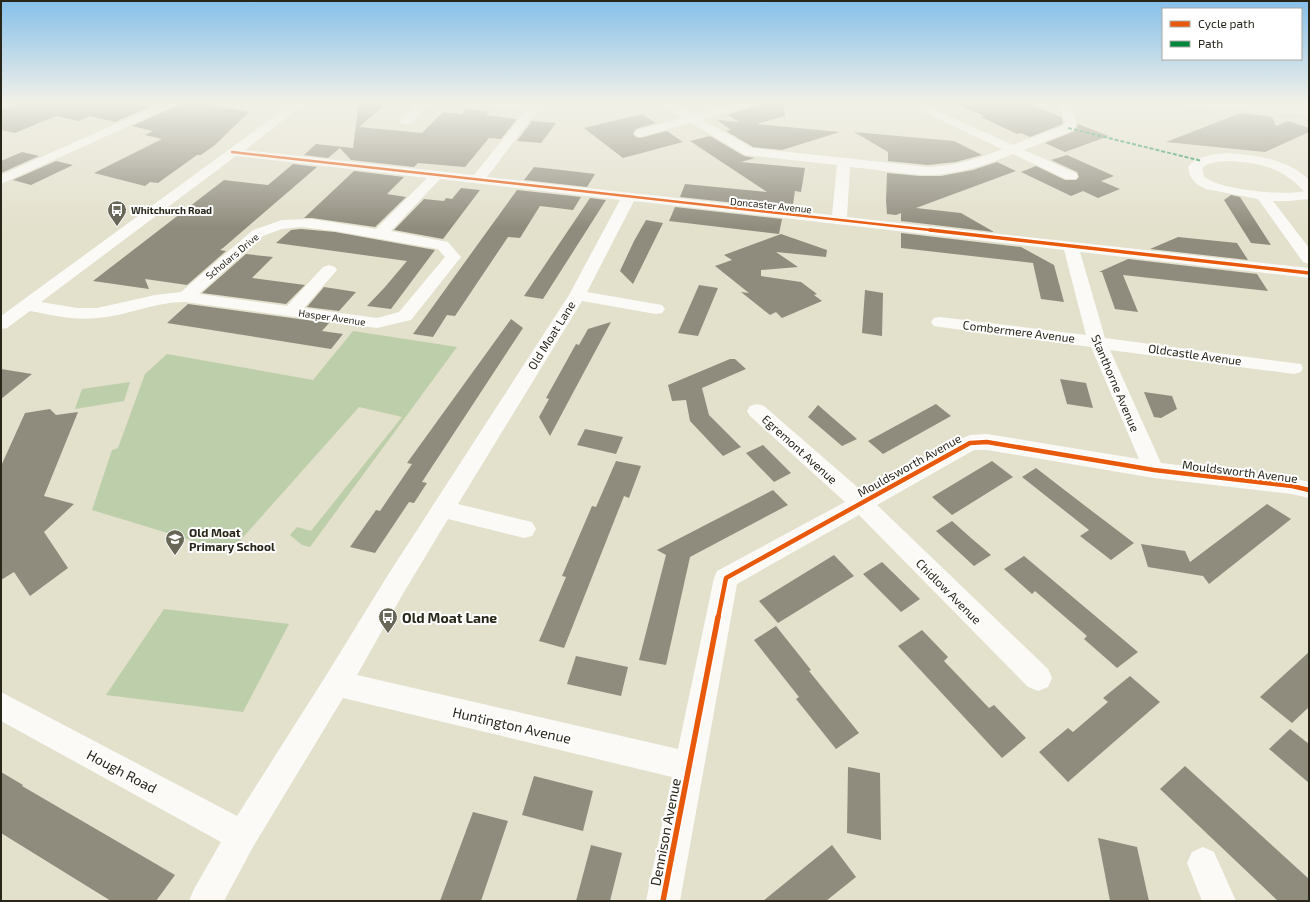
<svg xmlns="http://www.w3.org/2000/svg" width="1310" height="902" viewBox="0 0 1310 902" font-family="'Exo 2',sans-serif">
<rect width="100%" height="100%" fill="#e3e0cc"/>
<!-- green -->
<path fill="#bdceaa" d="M353 331 457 347 310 547 302 545 290 535 297 527 311 531 402 417 359 407 230 552 92 510 112 450 118 448 145 374 167 354 313 380Z
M130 382 124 401 75 409 82 389Z
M164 609 289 624 243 712 106 695Z"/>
<!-- building -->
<path fill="#8f8c7d" d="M22 102H160L115 122 90 116 79 121 56 116 15 133 1 130V110Z
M180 102H198L249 112 215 145 201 155H197L158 183 150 182 145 186 94 173 162 139 145 135 153 131 132 126 178 105Z
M359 102H388L359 127 422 133 443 112 462 114 466 109 490 111 486 115 517 119 501 139 489 138 465 167 418 163 414 167 351 160 340 148 328 158 304 155 316 144 353 148Z
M761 102H783L785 116 757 124 840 132 782 150 753 147 726 131 731 130 717 120 740 122 727 115 758 105Z
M951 102H1025L1061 117 1063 122V124L1030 137 1021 133 1017 134 981 117 984 116Z
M1241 113 1272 117 1276 126 1288 121 1309 128V132L1265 152 1166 142Z
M642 114 656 123 636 129 633 134 636 137 640 138 667 131 683 142 623 158 584 128Z
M532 121 556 123 541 143 517 141Z
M1078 124 1109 136 1065 152 1045 143 1075 131Z
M854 132 954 141 982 155 956 162 928 165 888 161V152Z
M710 136 744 156 755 158 741 162 805 168 801 192 795 191 793 204 785 203 784 208 680 197 685 184 767 192 690 141Z
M22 152 39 156 1 173V161Z
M1067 155 1114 176 1101 181 1120 189 1098 198 1083 191 1071 196 1021 172 1036 166 1065 180H1076L1079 177 1077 172 1051 160Z
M56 161 73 165 31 185 13 180Z
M997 162 1016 171 916 208 961 213 994 232 901 221V213L896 215 887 214 886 201 887 173 920 176H941L973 170Z
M293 164 317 167 223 248 220 250 226 251 187 285 145 279 149 289 93 281 224 180 268 185Z
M534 167 562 170 595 174 587 187 524 180Z
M354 171 404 177 387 194 406 197 375 227 312 218H304Z
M461 188 480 190 443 239 394 230 424 199 444 201 446 198 452 199Z
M517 190 581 197 573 210 540 206 520 238 508 237 455 316 447 315 433 337 413 334Z
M1231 195 1240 197 1271 245 1251 243 1224 200Z
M590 198 606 200 543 299 524 296Z
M675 207 782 219 779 234 669 221Z
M646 220 663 223 633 284 620 271 634 241Z
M301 229 335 232 435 250 391 309 367 306 385 287 407 261 276 243 291 230Z
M901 233 1021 247 1054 265 1064 302 1041 299 1033 263 901 248Z
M781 234 827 250 826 257 776 252 798 267 761 270V276L801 282 817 294 814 295 822 301 782 318 776 312 770 315 741 292 749 293 715 266 732 260 724 255Z
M1178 237 1237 243 1248 260 1150 249Z
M246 254 273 257 252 278 305 285 286 304 202 293Z
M1128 259 1257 274 1268 291 1123 275 1138 312 1115 309 1102 272H1099Z
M699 285 718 288 698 336 678 333Z
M324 287 337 289 356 292 339 311 307 307Z
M865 290 883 293 882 336 862 333Z
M188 304 329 323 322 331 343 334 331 349 167 323Z
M511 319 523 328 422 482 427 483 414 503 409 502 375 553 350 547 376 510 380 511 412 464 407 463Z
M611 322 575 389 550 436 539 417 549 399 546 398 576 344 579 345 588 329Z
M730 359H735L746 369 702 388 709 415 741 447 723 456 690 421 686 400 672 401 668 385Z
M1 369 32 374 1 399Z
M1060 379 1086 383 1093 408 1067 404Z
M1144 392 1172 396 1177 409 1161 418 1154 417Z
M936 404 951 416 883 454 868 441Z
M818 405 857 439 842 446 808 417Z
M50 409 56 415 78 412 44 496 74 504 44 532 68 568 30 596 14 572 1 580V466L25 413Z
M585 429 623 437 616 454 577 445Z
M763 445 791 473 774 482 746 453Z
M616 461 641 466 629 498 624 496 564 648 539 641 566 577 562 576 592 506 596 507Z
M992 461 1013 477 952 515 932 497Z
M1036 468 1084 505 1134 543 1111 560 1080 536 1089 530 1022 477Z
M773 490 788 505 690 557 666 665 639 660 666 555 657 550Z
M1267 504 1291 519 1209 584 1203 576 1148 567 1141 544 1185 551 1190 562Z
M952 521 971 538 991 555 974 566 936 531Z
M834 555 854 576 778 623 759 601Z
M1024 556 1138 652 1117 668 1084 639 1087 636 1035 591 1032 594 1004 569Z
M882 562 920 599 901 612 863 574Z
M776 626 811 670 809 671 859 733 836 749 796 699 799 697 754 640Z
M922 630 948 657 944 661 989 708 994 705 1026 738 1002 758 898 646Z
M1309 652V707L1292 723 1260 697Z
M576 656 628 667 621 696 567 684Z
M1130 676 1160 702 1068 782 1039 752 1068 728 1073 732 1108 702 1103 698Z
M1290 729 1309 744V783L1269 749Z
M1185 766 1309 879V901H1278L1160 789Z
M848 767 880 773 881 840 847 833Z
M1 772 23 785 22 786 175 875 156 901H111L1 833Z
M534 776 593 791 583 831 522 815Z
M473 812 508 821 481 901H440Z
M1098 838 1137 847 1149 901H1110Z
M591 845 622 853 610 901H576Z
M832 845 856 877 826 901H763Z"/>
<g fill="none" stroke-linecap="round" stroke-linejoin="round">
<!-- minor -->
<path fill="#fbfaf7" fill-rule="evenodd" d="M1 102H10L8 104 1 106Z
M164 102H179L177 104 1 184V175Z
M294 102H307L245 150 474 175 526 110 472 105 468 104 466 102 531 103 532 102H544L487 177 832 215 837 165 745 155 691 123 640 137 636 136 634 133 636 130 683 118 660 102H674L695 114 741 102H760L758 104 703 120 753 148 928 167C954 166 978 159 1002 149L919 110 917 108 919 106H927L1013 145 1064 125 1065 122 1057 102H1069L1077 122 1074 130 1024 150 1076 173 1078 176 1076 179H1066L1013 154C987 165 958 174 930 175 905 175 875 169 850 167L847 217 1309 268V278L1080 252 1105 338 1301 364 1303 368 1301 372 1294 374 1110 350 1161 463 1292 478 1309 482V498L1292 494 1154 478 987 450H974L877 505 1048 669 1052 678 1048 687 1038 691 1028 687 859 515 737 584 680 901H646L672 777 343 698 253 847 224 901H189L194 889 221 842 1 721V692L237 816 327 674 386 578 569 295 620 200 440 179 391 231 448 242 461 257 411 320 377 328 185 302C154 302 127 316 97 318 75 321 52 315 30 311L7 328 1 329V316ZM236 156 427 178 376 229 312 219 282 220 253 230 181 292 155 295 97 308H77L41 302ZM634 201 1064 250 1086 335 940 317 934 318 931 322 934 326 940 327 1091 347 1139 459 987 434 970 435 963 438 863 492 764 406 757 404 750 406 747 411 750 416 845 502 717 571 714 578 678 749 357 675 404 592 448 519 524 538 532 536 536 529 532 522 458 504 582 301 656 314 662 313 665 309 662 305 656 304 587 292ZM301 227 335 231 438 249 445 257 399 312 377 318 304 308 337 270 335 267 329 265 323 267 287 306 199 294 263 236 282 229Z
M419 102H432L410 124H402L400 121 402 118Z
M1181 102H1233L1309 107V115L1187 105 1183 104Z
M1228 153C1256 155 1288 159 1309 180V199L1289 201H1273L1309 248V264L1303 262 1258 199 1206 189C1196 185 1189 178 1188 167 1197 155 1215 154 1228 153ZM1228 161C1262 163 1280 167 1304 191 1287 196 1216 190 1204 176L1202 168 1208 164 1216 162Z
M1203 847 1214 852 1236 901H1202L1187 863 1192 852Z"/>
<!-- tertiary -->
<path fill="#fbfaf7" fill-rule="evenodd" d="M1288 102H1303L1309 105V114L1290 105Z"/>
<!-- quiet -->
<path stroke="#00873e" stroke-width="2" stroke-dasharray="4 2" stroke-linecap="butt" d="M1068 128 1202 161"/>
<!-- cycleway-far3 casing -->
<g stroke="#fff" stroke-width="4">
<path id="cycleway-far3" d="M232 152 939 231"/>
</g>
<!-- cycleway-far2 casing -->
<g stroke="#fff" stroke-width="5.5">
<path id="cycleway-far2" d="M930 230 1309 273"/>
</g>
<!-- cycleway-far1 casing -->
<g stroke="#fff" stroke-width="7">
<path id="cycleway-far1" d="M718 618 726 578 970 443 987 442 1154 470 1292 486 1309 490"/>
</g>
<!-- cycleway casing -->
<g stroke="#fff" stroke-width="8">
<path id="cycleway" d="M663 901 718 617"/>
</g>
<!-- cycleway-far3 -->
<use href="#cycleway-far3" stroke="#e8590c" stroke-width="2.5"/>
<!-- cycleway-far2 -->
<use href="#cycleway-far2" stroke="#e8590c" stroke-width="3.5"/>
<!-- cycleway-far1 -->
<use href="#cycleway-far1" stroke="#e8590c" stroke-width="4.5"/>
<!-- cycleway -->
<use href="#cycleway" stroke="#e8590c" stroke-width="5.5"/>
</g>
<!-- sky -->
<linearGradient id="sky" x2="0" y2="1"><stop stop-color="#85c0ea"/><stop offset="0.45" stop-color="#f2f1e8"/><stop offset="1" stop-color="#f2f1e8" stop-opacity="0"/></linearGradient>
<rect width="1310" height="228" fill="url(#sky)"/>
<!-- icons -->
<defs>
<g id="bus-pin" transform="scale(1)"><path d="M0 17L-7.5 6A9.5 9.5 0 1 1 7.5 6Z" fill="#696758" stroke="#fff"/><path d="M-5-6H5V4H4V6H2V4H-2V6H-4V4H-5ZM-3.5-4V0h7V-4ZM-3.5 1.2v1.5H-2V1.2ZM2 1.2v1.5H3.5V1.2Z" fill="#fff"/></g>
<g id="school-pin" transform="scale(1)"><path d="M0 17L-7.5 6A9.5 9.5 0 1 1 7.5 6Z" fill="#696758" stroke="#fff"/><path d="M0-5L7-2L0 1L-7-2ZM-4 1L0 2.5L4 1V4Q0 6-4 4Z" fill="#fff"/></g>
</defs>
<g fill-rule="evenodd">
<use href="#bus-pin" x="117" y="210"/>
<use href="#school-pin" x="175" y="539"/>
<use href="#bus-pin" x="388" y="617"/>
</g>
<g text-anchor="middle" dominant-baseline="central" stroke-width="4" stroke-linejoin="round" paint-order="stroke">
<!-- far-street labels -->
<g font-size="10" fill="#282619" stroke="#fff">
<text transform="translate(771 205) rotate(6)">Doncaster Avenue</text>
<text transform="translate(232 256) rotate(-40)">Scholars Drive</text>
<text transform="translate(332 317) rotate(8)">Hasper Avenue</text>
</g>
<!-- far-poi labels -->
<g font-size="10" font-weight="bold" fill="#282619" stroke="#fff" text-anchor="start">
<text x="131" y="210">Whitchurch Road</text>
</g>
<!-- street labels -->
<g font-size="12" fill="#282619" stroke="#fff">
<text transform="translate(1019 331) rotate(7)">Combermere Avenue</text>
<text transform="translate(551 335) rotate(-58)">Old Moat Lane</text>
<text transform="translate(1195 354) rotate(8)">Oldcastle Avenue</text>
<text transform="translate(1116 383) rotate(67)">Stanthorne Avenue</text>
<text transform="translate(800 449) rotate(42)">Egremont Avenue</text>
<text transform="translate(909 465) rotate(-29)">Mouldsworth Avenue</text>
<text transform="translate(1240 471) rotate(7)">Mouldsworth Avenue</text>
<text transform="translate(949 591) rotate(45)">Chidlow Avenue</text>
</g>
<!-- poi labels -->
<g font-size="12" font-weight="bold" fill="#282619" stroke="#fff" text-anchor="start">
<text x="189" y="532">Old Moat<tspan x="189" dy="14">Primary School</tspan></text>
</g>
<!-- near-poi labels -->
<g font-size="14" font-weight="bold" fill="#282619" stroke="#fff" text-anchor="start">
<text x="402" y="617">Old Moat Lane</text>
</g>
<!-- near-street labels -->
<g font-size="14" fill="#282619" stroke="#fff">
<text transform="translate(512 725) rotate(13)">Huntington Avenue</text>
<text transform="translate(122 771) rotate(28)">Hough Road</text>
<text transform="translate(665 832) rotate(-79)">Dennison Avenue</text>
</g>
</g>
<!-- border -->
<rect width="1310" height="902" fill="none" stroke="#282619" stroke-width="4"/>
<!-- legend -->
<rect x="1162" y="8" width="140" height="52" fill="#ffffff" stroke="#a9a8a3"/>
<rect x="1170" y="21" width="20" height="6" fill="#e8590c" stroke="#a9a8a3"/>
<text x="1198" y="28" font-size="12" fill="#282619">Cycle path</text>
<rect x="1170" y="41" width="20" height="6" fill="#00873e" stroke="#a9a8a3"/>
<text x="1198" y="48" font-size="12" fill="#282619">Path</text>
</svg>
